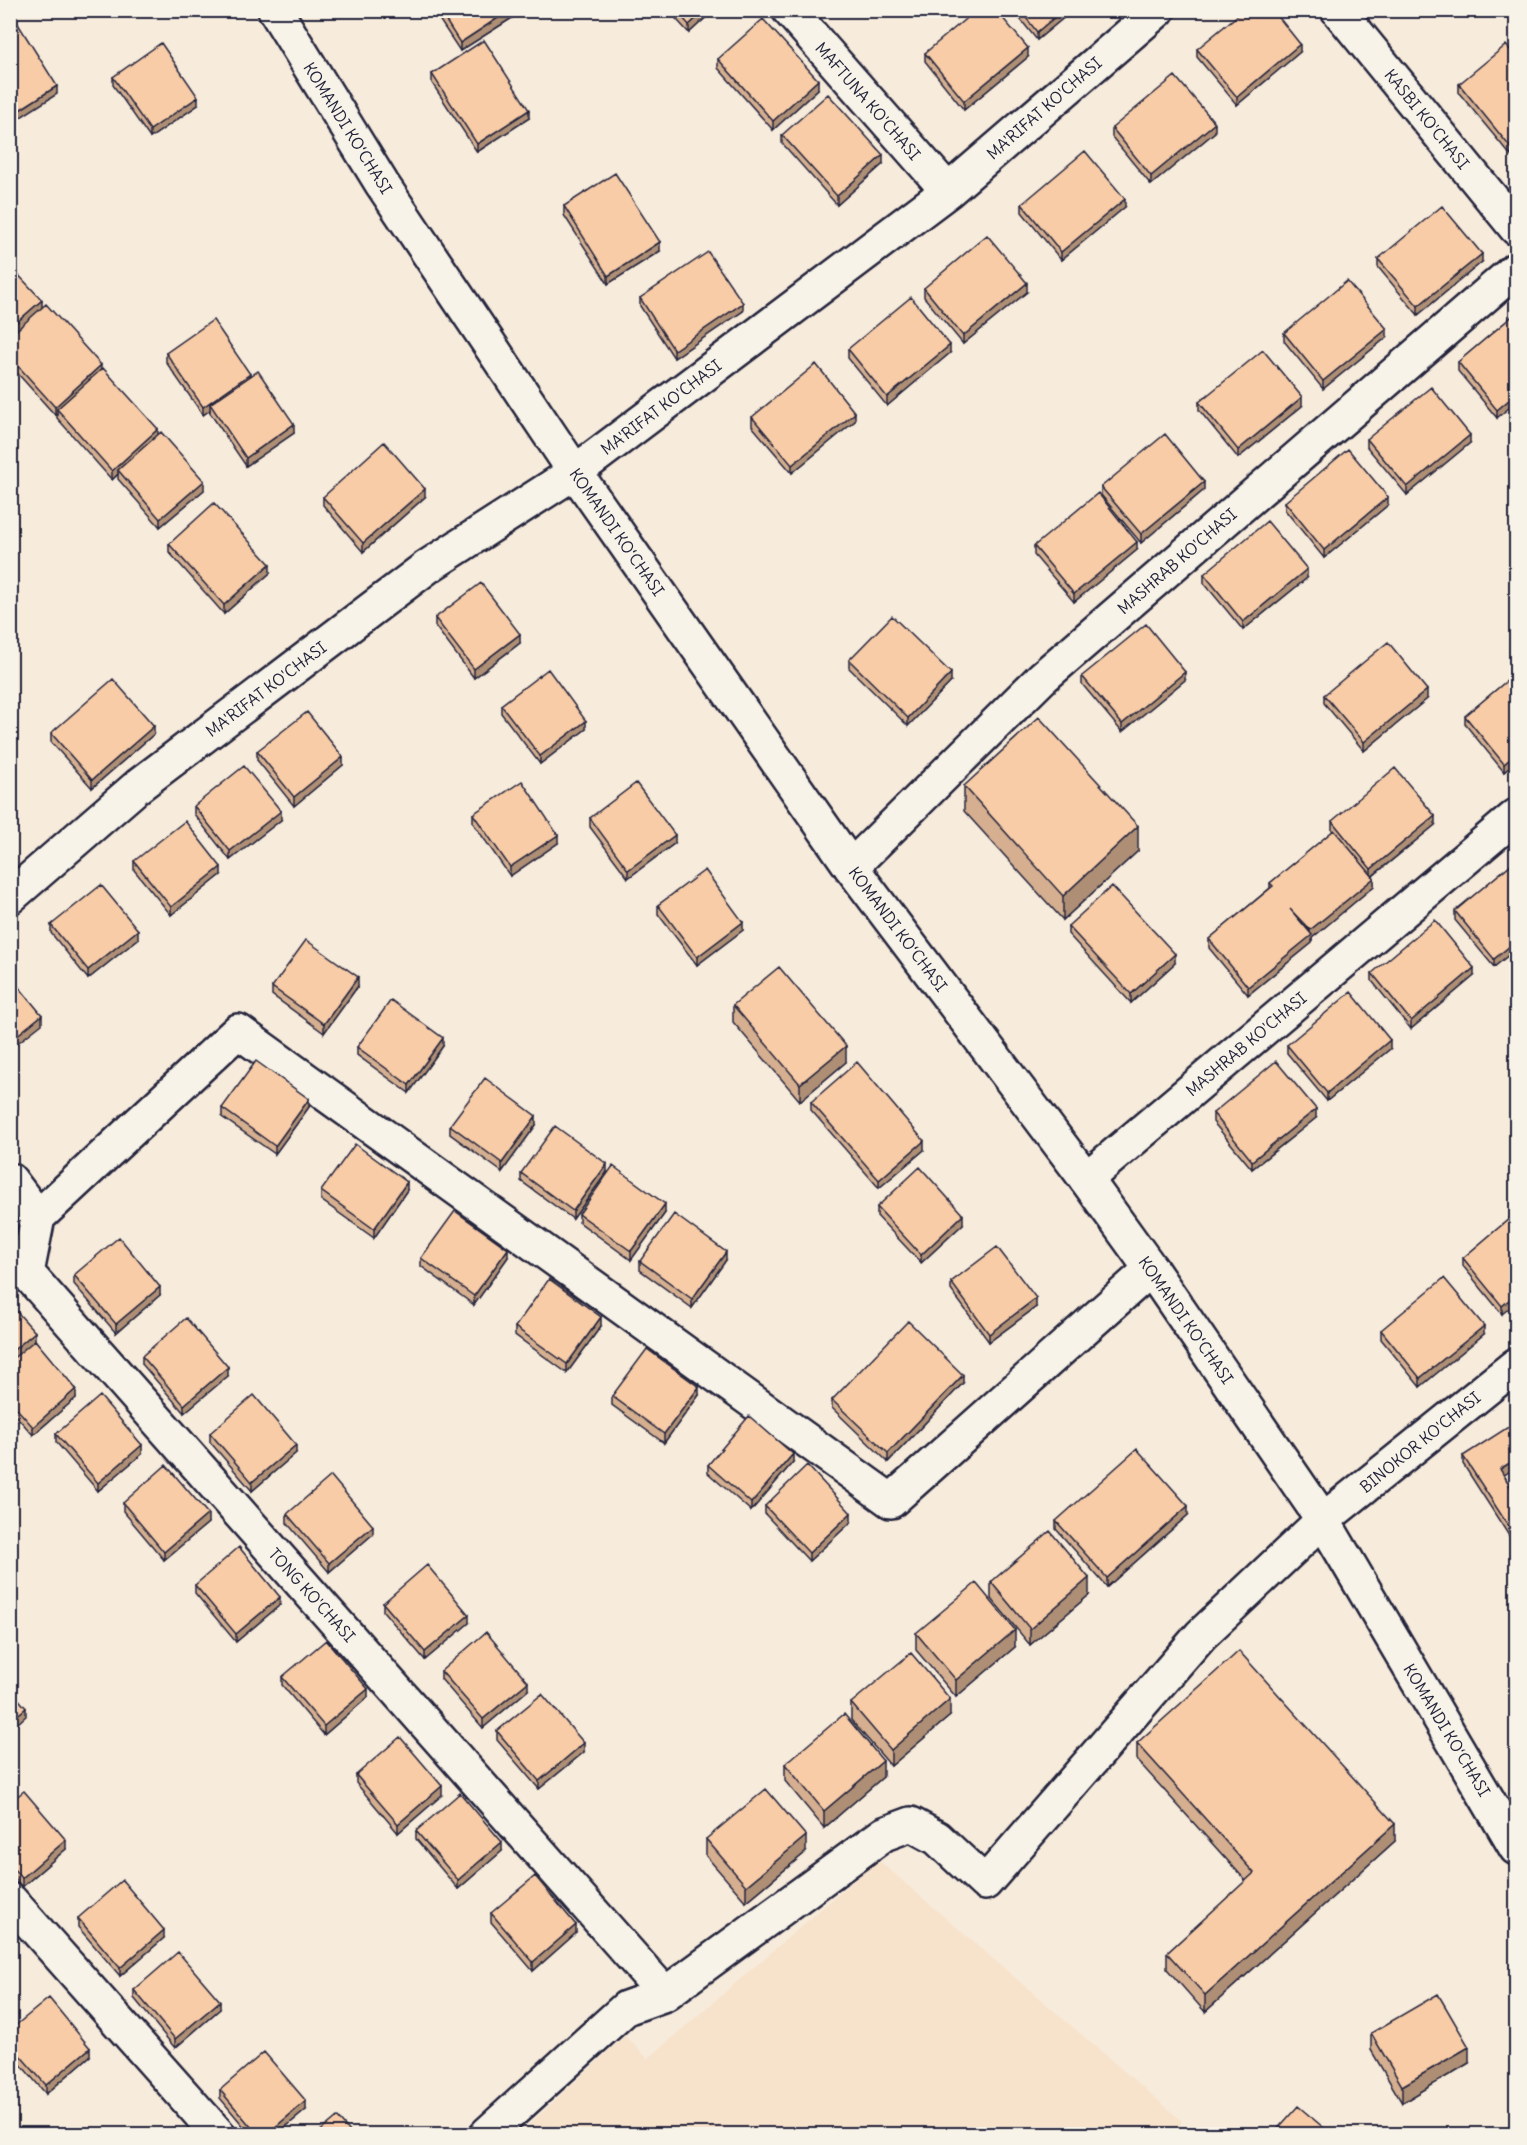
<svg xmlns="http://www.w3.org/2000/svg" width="1527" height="2145" viewBox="0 0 1527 2145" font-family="Delius,sans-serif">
<rect width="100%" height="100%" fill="#f7ebdb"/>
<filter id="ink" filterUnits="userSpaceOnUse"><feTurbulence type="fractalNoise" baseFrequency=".0167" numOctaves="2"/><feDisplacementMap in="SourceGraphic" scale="12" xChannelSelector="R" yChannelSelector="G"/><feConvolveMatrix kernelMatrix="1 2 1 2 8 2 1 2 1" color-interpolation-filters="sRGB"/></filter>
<g filter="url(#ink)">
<!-- built -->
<path fill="#f7e2cb" d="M878 1860 1182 2121 1175 2134H519L625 2036 648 2059Z"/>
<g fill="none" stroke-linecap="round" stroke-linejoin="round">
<!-- minor casing -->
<g stroke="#22223b" stroke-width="38">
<path id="minor" d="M789 10 948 191
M1338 10 1516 228
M851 867 1042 678 1516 269
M10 897 138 786 427 567 575 472 948 191 1158 10
M1086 1179 1516 816
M10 1180 38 1217 27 1273 665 1994
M38 1217 238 1031 891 1501 1151 1269
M10 1900 218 2134
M487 2134 626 2008 665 1994 884 1834 911 1824 937 1838 985 1883 1201 1635 1323 1520 1516 1365"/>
</g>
<!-- major casing -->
<g stroke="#22223b" stroke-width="38">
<path id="major" d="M275 10 382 184 575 472 851 867 1086 1179 1151 1269 1323 1520 1516 1848"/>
</g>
<!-- minor -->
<use href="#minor" stroke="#f7f3e8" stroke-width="33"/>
<!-- major -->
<use href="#major" stroke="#f7f3e8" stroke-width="33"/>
</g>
<!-- wall -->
<path fill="#d5af90" stroke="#22223b" stroke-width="1.5" d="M433 10H512V18L460 51Z
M668 10H714L689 33Z
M1013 10H1073L1037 40Z
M1197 49 1300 52 1237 105 1197 57Z
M925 53 1028 57 964 110 925 61Z
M1516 57V152L1511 156 1459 93V84Z
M718 59 818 89 773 130 718 68Z
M432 74 529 118 477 152 432 83Z
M113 77 198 105 150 138 113 85Z
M1112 128 1215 132 1151 185 1112 137Z
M782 135 883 164 837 205 782 143Z
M1022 204 1125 207 1061 260 1022 212Z
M564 206 660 251 608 284 564 215Z
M1378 259 1482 262 1418 315 1378 267Z
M10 266 42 308 101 370 204 490 160 527 118 479V474L112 480 57 418V414L55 415 10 365Z
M924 288 1027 292 963 344 924 297Z
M640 298 743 311 674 358 640 306Z
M1516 313 1497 418 1458 371V362Z
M1284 333 1387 337 1323 389 1284 341Z
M848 349 950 353 887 406 848 358Z
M166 353 250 376 294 433 246 466 210 413V410L203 415 166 362Z
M1199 402 1302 406 1238 458 1199 410Z
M752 417 855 421 792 473 752 426Z
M1367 439 1470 443 1407 495 1367 447Z
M1101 487 1204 490 1141 543 1101 495Z
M323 497H425L363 552 323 505Z
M1285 502 1388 505 1324 558 1285 510Z
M169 544 270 573 224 614 169 552Z
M1034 546 1137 550 1074 602 1034 555Z
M1204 574 1307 578 1243 630 1204 583Z
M435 618 520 643 474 678 435 626Z
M849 660 951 682 908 726 849 668Z
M1516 673V762L1504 772 1465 724V716Z
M1082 676 1185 680 1122 732 1082 684Z
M1324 695 1427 699 1364 751 1324 703Z
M501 705 586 729 540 764 501 713Z
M51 733 154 734 92 788 51 742Z
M257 751 343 765 294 806 257 760Z
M964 786 1138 851 1063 920 964 811Z
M194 806 281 820 230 860 194 814Z
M473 814 558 843 510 876 473 823Z
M590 818 675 843 628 878 590 827Z
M1332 821 1435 825 1373 876 1374 886 1312 938V943L1248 995 1209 948V939L1270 888V883L1333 831 1332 830Z
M1516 860V949L1494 967 1455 920V911Z
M134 861 221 875 171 915 134 870Z
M658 905 743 930 697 965 658 914Z
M51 925 138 939 88 979 51 933Z
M1068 926 1175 963 1131 1003 1068 934Z
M1372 973 1474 976 1411 1029 1372 981Z
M358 986 324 1033 272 995V987Z
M733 1005 846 1062 800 1101 733 1022Z
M1287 1045 1390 1049 1327 1101 1287 1053Z
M443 1046 409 1093 357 1055V1047Z
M811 1102 924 1150 879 1188 811 1110Z
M309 1107 275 1154 222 1117V1108Z
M1213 1113 1316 1118 1252 1169 1213 1122Z
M450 1125H536L502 1172 450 1134Z
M607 1172 573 1219 521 1181V1173Z
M407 1190 374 1238 321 1200V1191Z
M877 1207 963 1224 921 1263 877 1216Z
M665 1213 631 1260 579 1222V1214Z
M1516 1213 1502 1314 1463 1266V1258Z
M508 1257 474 1305 421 1266V1258Z
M726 1260 692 1308 640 1270V1261Z
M74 1275 160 1295 116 1333 74 1284Z
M951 1282 1036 1307 989 1342 951 1290Z
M10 1304 35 1340 76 1398 33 1435 10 1409Z
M601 1326 567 1373 515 1335V1327Z
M1381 1330 1484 1334 1420 1387 1381 1339Z
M142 1356 228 1376 184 1413 142 1364Z
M963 1383 888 1462 832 1408V1400Z
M699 1395 664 1443 612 1405V1396Z
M210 1433 296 1453 252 1491 210 1442Z
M56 1434 142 1454 98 1491 56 1442Z
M1463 1456 1504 1475 1516 1496V1539L1513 1542 1463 1464Z
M793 1462 751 1511 708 1473V1465Z
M123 1503 208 1523 164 1560 123 1511Z
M765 1506 851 1522 809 1561 765 1514Z
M287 1514 373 1534 329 1572 287 1523Z
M1188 1515 1107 1587 1056 1529V1521Z
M991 1582 1089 1595 1030 1645 991 1598Z
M195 1585 280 1605 236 1642 195 1593Z
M383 1603 469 1623 425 1660 383 1611Z
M916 1633 1015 1647 956 1697 916 1650Z
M441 1671 528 1690 483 1728 441 1679Z
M282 1677 368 1697 324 1735 282 1685Z
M851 1703 950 1716 891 1766 851 1720Z
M497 1731 584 1752 539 1789 497 1740Z
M1137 1743 1395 1841 1205 2012 1167 1969V1953L1246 1881 1137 1760Z
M785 1764 883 1777 824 1828 785 1781Z
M356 1775 442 1795 398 1833 356 1783Z
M10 1802 66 1849 22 1887 10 1873Z
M416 1831 502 1851 458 1889 416 1839Z
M706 1839 806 1852 746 1902 706 1856Z
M491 1913 576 1933 533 1971 491 1922Z
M78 1918 164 1938 120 1976 78 1927Z
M134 1990 220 2009 175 2048 134 1998Z
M10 2030 90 2056 46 2094 10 2052Z
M1371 2033 1469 2063 1402 2103 1371 2050Z
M220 2090 306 2110 277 2134H250L220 2098Z"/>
<!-- shaded-wall -->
<path fill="#ae8f75" stroke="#22223b" stroke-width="1.5" d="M510 10H512V18L460 51V43Z
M705 10H714L689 33V25Z
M1063 10H1073L1037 40V32Z
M1300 44V52L1237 105V97Z
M1028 48V57L964 110V101Z
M818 80V89L773 130V121Z
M57 86V94L10 124V116Z
M198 97V105L150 138V130Z
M529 110V118L477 152V144Z
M1215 123V132L1151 185V176Z
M1516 144V152L1511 156V148Z
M883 155V164L837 205V196Z
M1125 199V207L1061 260V252Z
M660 242V251L608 284V276Z
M1482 254V262L1418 315V306Z
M1027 283V292L963 344V336Z
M42 300V309L10 336V328Z
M743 303V311L674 358V350Z
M1387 329V337L1323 389V381Z
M950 345V353L887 406V397Z
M101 365V374L57 409V414L55 415V407Z
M250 374V382L210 404V410L203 415V407Z
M1516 394V402L1497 418V410Z
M1302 397V406L1238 458V450Z
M855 413V421L792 473V465Z
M294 424V433L246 466V458Z
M158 429V438L118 470V474L112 480V471Z
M1470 435V443L1407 495V487Z
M204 481V490L160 527V519Z
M1204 482V490L1141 543V534Z
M425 489V497L363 552V543Z
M1388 497V505L1324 558V550Z
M1137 542V550L1074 602V594Z
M270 564V573L224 614V605Z
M1307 569V578L1243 630V622Z
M520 634V643L474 678V669Z
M1185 672V680L1122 732V724Z
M951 673V682L908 726V718Z
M1427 690V699L1364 751V742Z
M586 721V729L540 764V756Z
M154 726V734L92 788V780Z
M1516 754V762L1504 772V764Z
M343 757V765L294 806V797Z
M281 811V820L230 860V851Z
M1435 816V825L1371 877V869Z
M1138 826V851L1063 920V896Z
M558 835V843L510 876V867Z
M675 835V843L628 878V870Z
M221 867V875L171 915V907Z
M1374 878V886L1312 938V943L1248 995V987L1310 936V930Z
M743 922V930L697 965V957Z
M138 930V939L88 979V970Z
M1516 941V949L1494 967V959Z
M1175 954V963L1131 1003V994Z
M1474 968V976L1411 1029V1021Z
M358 977V986L324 1033V1024Z
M42 1015V1024L10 1049V1041Z
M443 1038V1046L409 1093V1085Z
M1390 1040V1049L1327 1101V1093Z
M846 1046V1062L800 1101V1084Z
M309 1099V1107L275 1154V1146Z
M1316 1109V1118L1252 1169V1161Z
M536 1116V1125L502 1172V1163Z
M924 1141V1150L879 1188V1180Z
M607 1164V1172L573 1219V1211Z
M407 1182V1190L374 1238V1229Z
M665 1204V1213L631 1260V1251Z
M963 1215V1224L921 1263V1255Z
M508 1249V1257L474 1305V1296Z
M726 1252V1260L692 1308V1299Z
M160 1287V1295L116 1333V1324Z
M1516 1294V1303L1502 1314V1306Z
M1036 1298V1307L989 1342V1334Z
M601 1317V1326L567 1373V1364Z
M1484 1326V1334L1420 1387V1378Z
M35 1332V1341L10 1362V1353Z
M228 1367V1376L184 1413V1405Z
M963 1375V1383L888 1462V1453Z
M699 1387V1395L664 1443V1434Z
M76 1389V1398L33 1435V1427Z
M142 1445V1454L98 1491V1483Z
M296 1445V1453L252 1491V1482Z
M793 1454V1462L751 1511V1503Z
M1516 1459V1467L1500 1478V1469Z
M1188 1506V1515L1107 1587V1578Z
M851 1513V1522L809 1561V1553Z
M208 1514V1523L164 1560V1552Z
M373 1526V1534L329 1572V1563Z
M1516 1531V1539L1513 1542V1533Z
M1089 1578V1595L1030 1645V1629Z
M280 1597V1605L236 1642V1634Z
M469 1615V1623L425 1660V1652Z
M1015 1630V1647L956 1697V1680Z
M528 1682V1690L483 1728V1719Z
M368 1689V1697L324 1735V1726Z
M950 1699V1716L891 1766V1750Z
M26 1708V1716L10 1730V1721Z
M584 1743V1752L539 1789V1781Z
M883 1761V1777L824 1828V1811Z
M442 1786V1795L398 1833V1824Z
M1395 1824V1841L1205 2012V1995Z
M806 1836V1852L746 1902V1886Z
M66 1840V1849L22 1887V1878Z
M502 1842V1851L458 1889V1880Z
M576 1925V1933L533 1971V1962Z
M164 1930V1938L120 1976V1968Z
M220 2001V2009L175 2048V2039Z
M1469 2047V2063L1402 2103V2086Z
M90 2048V2056L46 2094V2085Z
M306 2101V2110L277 2134H267Z"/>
<!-- building -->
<path fill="#f8cca7" stroke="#22223b" stroke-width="1.5" d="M439 10H510L460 43Z
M676 10H705L689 25Z
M976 10H996L1028 48 964 101 925 53Z
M1020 10H1063L1037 32Z
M1244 10H1273L1300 44 1237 97 1197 49Z
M13 16 57 86 10 116V18Z
M763 19 818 80 773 121 718 59Z
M484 40 529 110 477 144 432 74Z
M161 43 198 97 150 130 113 77Z
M1506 45 1516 57V144L1511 148 1459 84Z
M1175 76 1215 123 1151 176 1112 128Z
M828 94 883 155 837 196 782 135Z
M1085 151 1125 199 1061 252 1022 204Z
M615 173 660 242 608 276 564 206Z
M1442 206 1482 254 1418 306 1378 259Z
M987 235 1027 283 963 336 924 288Z
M708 252 743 303 674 350 640 298Z
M10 266 42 300 10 328Z
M1347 281 1387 329 1323 381 1284 333Z
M911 297 950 345 887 397 848 349Z
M46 304 101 365 55 407 10 357V336Z
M1516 313V394L1497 410 1458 362Z
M213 320 250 374 203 407 166 353Z
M1263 350 1302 397 1238 450 1199 402Z
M816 364 855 413 792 465 752 417Z
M103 368 158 429 112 471 57 409Z
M258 371 294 424 246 458 210 404Z
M1431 387 1470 435 1407 487 1367 439Z
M161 432 204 481 160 519 118 470Z
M1165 434 1204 482 1141 534 1101 487Z
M384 442 425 489 363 543 323 497Z
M1348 449 1388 497 1324 550 1285 502Z
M1098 493 1137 542 1074 594 1034 546Z
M214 503 270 564 224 605 169 544Z
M1267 521 1307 569 1243 622 1204 574Z
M481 583 520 634 474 669 435 618Z
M892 616 951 673 908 718 849 660Z
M1146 624 1185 672 1122 724 1082 676Z
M1388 642 1427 690 1364 742 1324 695Z
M548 669 586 721 540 756 501 705Z
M1516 673V754L1504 764 1465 716Z
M113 679 154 726 92 780 51 733Z
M307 712 343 757 294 797 257 751Z
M1039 717 1138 826 1063 896 964 786Z
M244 766 281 811 230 851 194 806Z
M1395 768 1435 816 1371 869 1332 821Z
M522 781 558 835 510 867 473 814Z
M636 783 675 835 628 870 590 818Z
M185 821 221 867 171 907 134 861Z
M1334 830 1374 878 1310 930 1290 909 1312 935 1248 987 1209 939 1273 886 1270 883Z
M1516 860V941L1494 959 1455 911Z
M705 870 743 922 697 957 658 905Z
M101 885 138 930 88 970 51 925Z
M1112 886 1175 954 1131 994 1068 926Z
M1435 920 1474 968 1411 1021 1372 973Z
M306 940 358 977 324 1024 272 987Z
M779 967 846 1046 800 1084 733 1005Z
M10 976 42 1015 10 1041Z
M1351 992 1390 1040 1327 1093 1287 1045Z
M391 1000 443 1038 409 1085 357 1047Z
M256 1061 309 1099 275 1146 222 1108Z
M1276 1061 1316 1109 1252 1161 1213 1113Z
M857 1062 924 1141 879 1180 811 1102Z
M485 1078 536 1116 502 1163 450 1125Z
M555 1126 607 1164 573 1211 521 1173Z
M355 1144 407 1182 374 1229 321 1191Z
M613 1166 665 1204 631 1251 579 1214Z
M920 1167 963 1215 921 1255 877 1207Z
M455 1211 508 1249 474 1296 421 1258Z
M1516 1213V1294L1502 1306 1463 1258Z
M674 1214 726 1252 692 1299 640 1261Z
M119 1237 160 1287 116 1324 74 1275Z
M997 1247 1036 1298 989 1334 951 1282Z
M1444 1278 1484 1326 1420 1378 1381 1330Z
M549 1279 601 1317 567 1364 515 1327Z
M10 1304 35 1332 10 1353Z
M186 1318 228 1367 184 1405 142 1356Z
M908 1321 963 1375 888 1453 832 1400Z
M35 1340 76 1389 33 1427 10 1401V1361Z
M647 1349 699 1387 664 1434 612 1396Z
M254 1395 296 1445 252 1482 210 1433Z
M100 1396 142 1445 98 1483 56 1434Z
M749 1416 793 1454 751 1503 708 1465Z
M1516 1422V1459L1500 1469 1516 1496V1531L1513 1533 1463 1456Z
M1137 1449 1188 1506 1107 1578 1056 1521Z
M166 1465 208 1514 164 1552 123 1503Z
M807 1465 851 1513 809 1553 765 1506Z
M331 1476 373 1526 329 1563 287 1514Z
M1050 1531 1089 1578 1030 1629 991 1582Z
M239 1547 280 1597 236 1634 195 1585Z
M427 1565 469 1615 425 1652 383 1603Z
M976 1583 1015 1630 956 1680 916 1633Z
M486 1632 528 1682 483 1719 441 1671Z
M326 1640 368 1689 324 1726 282 1677Z
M1239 1651 1395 1824 1205 1995 1167 1953 1254 1873 1137 1743Z
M911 1653 950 1699 891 1750 851 1703Z
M10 1689 26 1708 10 1721Z
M542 1694 584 1743 539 1781 497 1731Z
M844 1714 883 1761 824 1811 785 1764Z
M400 1737 442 1786 398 1824 356 1775Z
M766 1789 806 1836 746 1886 706 1839Z
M24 1791 66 1840 22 1878 10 1865V1802Z
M460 1793 502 1842 458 1880 416 1831Z
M535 1876 576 1925 533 1962 491 1913Z
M122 1880 164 1930 120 1968 78 1918Z
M178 1952 220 2001 175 2039 134 1990Z
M1438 1994 1469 2047 1402 2086 1371 2033Z
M49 1998 90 2048 46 2085 10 2044V2030Z
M264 2052 306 2101 267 2134H257L220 2090Z
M1298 2106 1331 2134H1273Z
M337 2117 352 2134H317Z"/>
</g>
<g text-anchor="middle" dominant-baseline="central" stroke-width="4.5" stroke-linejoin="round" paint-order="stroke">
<!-- street labels -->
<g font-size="16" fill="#22223b" stroke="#f7f3e8">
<text transform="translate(868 101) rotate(49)">MAFTUNA KO'CHASI</text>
<text transform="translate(1044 108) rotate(-41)">MA'RIFAT KO'CHASI</text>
<text transform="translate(1427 119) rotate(51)">KASBI KO'CHASI</text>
<text transform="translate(348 128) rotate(58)">KOMANDI KO‘CHASI</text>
<text transform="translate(661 407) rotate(-37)">MA'RIFAT KO'CHASI</text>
<text transform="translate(617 532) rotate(55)">KOMANDI KO‘CHASI</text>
<text transform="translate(1177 561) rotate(-41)">MASHRAB KO'CHASI</text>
<text transform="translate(266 689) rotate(-37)">MA'RIFAT KO'CHASI</text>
<text transform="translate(898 929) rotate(53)">KOMANDI KO‘CHASI</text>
<text transform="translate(1246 1044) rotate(-40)">MASHRAB KO'CHASI</text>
<text transform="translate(1186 1320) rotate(55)">KOMANDI KO‘CHASI</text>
<text transform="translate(1420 1442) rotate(-39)">BINOKOR KO'CHASI</text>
<text transform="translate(312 1595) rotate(48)">TONG KO'CHASI</text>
<text transform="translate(1447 1730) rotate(59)">KOMANDI KO‘CHASI</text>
</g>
</g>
<!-- margin -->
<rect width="1527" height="2145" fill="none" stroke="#f7f3e8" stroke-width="36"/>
<rect x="18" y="18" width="1491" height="2109" fill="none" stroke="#22223b" stroke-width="2" filter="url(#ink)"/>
</svg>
